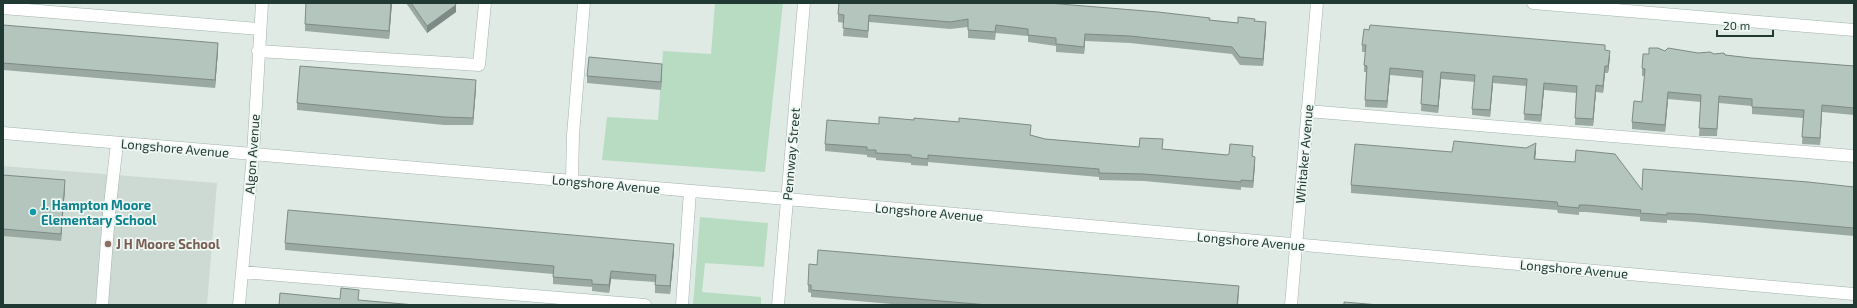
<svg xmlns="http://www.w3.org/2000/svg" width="1857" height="308" viewBox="0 0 1857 308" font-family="'Exo 2',sans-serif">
<rect width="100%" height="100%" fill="#dfeae5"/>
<!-- built -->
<path fill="#cddad4" d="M3 166 217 183 207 305H3Z"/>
<!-- green -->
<path fill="#b7dcc2" d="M715 3H783L765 172 602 160 607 117 658 120 663 51 711 54Z
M700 217 768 223 764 267 705 263 702 292 761 297V305H693Z"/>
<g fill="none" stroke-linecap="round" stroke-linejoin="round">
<!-- minor casing -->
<g stroke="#a2b2ac" stroke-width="13">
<path id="minor" d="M1533 3 1854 30
M3 8 260 29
M258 51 479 65 485 3
M1307 111 1854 156
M3 133 787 199 1854 294
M572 181 573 135 584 3
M242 272 645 305
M102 305 109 214 117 143
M239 305 253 155 262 3
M682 305 690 191
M778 305 804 3
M1291 305 1317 3"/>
</g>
<!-- minor -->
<use href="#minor" stroke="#fff" stroke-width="12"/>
</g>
<!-- wall -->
<path fill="#9ba9a3" d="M392 3 389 39 305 31V24Z
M406 3H455L456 12 427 33Z
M838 14 1210 20 1238 23 1255 22 1266 30 1263 66 1240 65 1232 54 1130 43 1085 41 1084 54 1056 52V46L1028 42V36L996 33 995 40 968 38V27L950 29 869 22 868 38 843 36 844 23 838 22Z
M3 25 218 51 215 88 3 70Z
M1362 45 1605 50 1610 57 1608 73H1605L1603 93 1596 92 1593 126 1575 125 1576 93 1544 90 1541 122 1524 120 1526 86 1493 83 1490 117 1472 115V109L1475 82 1441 79 1438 113 1421 111 1422 78 1390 75 1387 108 1365 107 1366 72H1364V65L1366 52H1362Z
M1665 51 1725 55 1751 58 1854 66V115L1822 112 1820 145 1802 144 1803 118 1752 114V106L1719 103 1717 136H1699L1701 102 1668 99 1665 132 1632 129V122L1642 102 1645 76H1642V68L1649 54Z
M662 71 661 90 587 83V76Z
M476 88 473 125H444L297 110V103Z
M1031 135 1045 139 1252 157 1255 164 1253 188 1241 187V190L1144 181 1099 180V177L928 162V166L911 165V163L876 160V158L867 157V155L825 151V144Z
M1536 151 1535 159 1642 190 1854 187V236L1695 222 1667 220V223L1640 221V217L1586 212H1579V215L1558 213 1557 210 1351 193V185L1452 152Z
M3 175 65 187 61 241 3 236Z
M285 243 674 251 670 294 655 293V282L611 279 609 293 592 291V287L553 284V274L285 250Z
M808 285 1239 294 1238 305H903L811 297V293L808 292Z"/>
<!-- shaded-wall -->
<path fill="#7e8a85" d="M391 3H392L389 39V31Z
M456 5V12L427 33V26Z
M1266 22V30L1263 66V59Z
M1085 34V41L1084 54V47Z
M218 43V51L215 88V80Z
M1610 51V57L1608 73V66Z
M662 64V71L661 90V82Z
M1605 66V73L1603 93V86Z
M1390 68V75L1387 108V101Z
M1441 72V79L1438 113V106Z
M1493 76V83L1490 117V110Z
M476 80V88L473 125V118Z
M1544 83V90L1541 122V115Z
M1596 85V92L1593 126V119Z
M1668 92V99L1665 132V125Z
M1822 105V112L1820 145V138Z
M1536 143V151L1534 167V159Z
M1255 157V164L1253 188V181Z
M65 180V187L61 241V234Z
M674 244V251L670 294V286Z
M611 271V279L609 293V285Z"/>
<!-- building -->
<path fill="#b4c5be" stroke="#7e8a85" d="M306 3H391L389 31 305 24Z
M411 3H455L456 5 427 26Z
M839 3H1048L1158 12 1210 18 1209 20 1238 23V17L1255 19 1254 21 1266 22 1263 59 1240 57 1232 47 1130 36 1085 34 1084 47 1056 44V38L1028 35V29L996 25 995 32 968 30V19L950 22 869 15 868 31 843 28 844 15 838 14Z
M3 25 218 43 215 80 3 63Z
M1370 25 1605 45V50L1610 51 1608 66H1605L1603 86 1596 85 1593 119 1575 118 1577 86 1544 83 1541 115 1524 114 1527 79 1493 76 1490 110 1472 109 1475 75 1441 72 1438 106 1421 104 1423 71 1390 68 1387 101 1365 100 1367 66 1364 65 1366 45H1362L1364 29 1369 30Z
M1649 48H1658L1665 51 1668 48 1698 53 1710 52 1714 54 1724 53 1725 55 1751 58 1854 66V108L1822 105 1820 138 1802 137 1804 110 1752 107V99L1719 96 1717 129 1699 128 1701 95 1668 92 1665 125 1632 122 1634 101 1642 102 1645 69 1642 68 1643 54H1649Z
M589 57 662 64 661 82 587 76Z
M300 66 476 80 473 118 444 117 297 103Z
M879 117 914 120V118L959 122V118L1031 125 1030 135 1045 139 1139 147 1140 138 1163 139 1162 149 1227 155 1229 154 1230 144 1253 146 1252 156 1255 157 1253 181 1241 180V182L1144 174 1099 173V169L928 155V159L911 157V155L876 153V150H867V147L825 144 827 120 879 124Z
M1454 141 1526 148 1536 143 1534 159 1575 162 1576 150 1615 154 1642 190 1643 169 1808 182 1854 187V228L1695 214 1667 213V215L1640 213 1641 210 1586 205H1579V208L1558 206 1557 202 1351 185 1355 144 1452 152Z
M3 175 65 180 61 234 3 229Z
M288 210 674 244 670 286 655 285 656 275 611 271 609 285 592 284V280L553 277 554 266 285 243Z
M818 250 1239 286 1237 305H988L811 290V285H808L809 264 817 265Z
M341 288 359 290 358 300 415 305H279L280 293 340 299Z
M1344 302 1379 305H1344Z"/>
<!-- markers -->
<circle fill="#0f9aa8" stroke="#eff7f3" stroke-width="1.5" cx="33" cy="212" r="4"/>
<circle fill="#8d6e63" stroke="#eff7f3" stroke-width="1.5" cx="108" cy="244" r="4"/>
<g text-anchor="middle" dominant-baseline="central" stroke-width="3.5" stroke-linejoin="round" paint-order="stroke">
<!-- street labels -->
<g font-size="13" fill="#203a33" stroke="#eff7f3">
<text transform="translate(175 148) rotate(5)">Longshore Avenue</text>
<text transform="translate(252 154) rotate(-86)">Algon Avenue</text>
<text transform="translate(791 154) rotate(-85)">Pennway Street</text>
<text transform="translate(1304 154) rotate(-85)">Whitaker Avenue</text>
<text transform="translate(606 184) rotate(5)">Longshore Avenue</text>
<text transform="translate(929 212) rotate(5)">Longshore Avenue</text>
<text transform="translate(1251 241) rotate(5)">Longshore Avenue</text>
<text transform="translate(1574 269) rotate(5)">Longshore Avenue</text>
</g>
<!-- culture labels -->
<g font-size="13" font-weight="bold" fill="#0d838f" stroke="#eff7f3" text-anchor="start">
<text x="41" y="205">J. Hampton Moore<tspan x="41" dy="15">Elementary School</tspan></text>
</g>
<!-- education labels -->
<g font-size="13" font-weight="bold" fill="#785e54" stroke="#eff7f3" text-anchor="start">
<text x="116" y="244">J H Moore School</text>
</g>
</g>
<!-- border -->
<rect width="1857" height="308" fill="none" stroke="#203a33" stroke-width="8"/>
<!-- scale -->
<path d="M1717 30v6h56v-6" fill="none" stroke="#203a33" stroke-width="2"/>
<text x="1723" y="30" font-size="12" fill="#203a33" stroke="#eff7f3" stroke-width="3" paint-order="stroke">20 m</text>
</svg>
